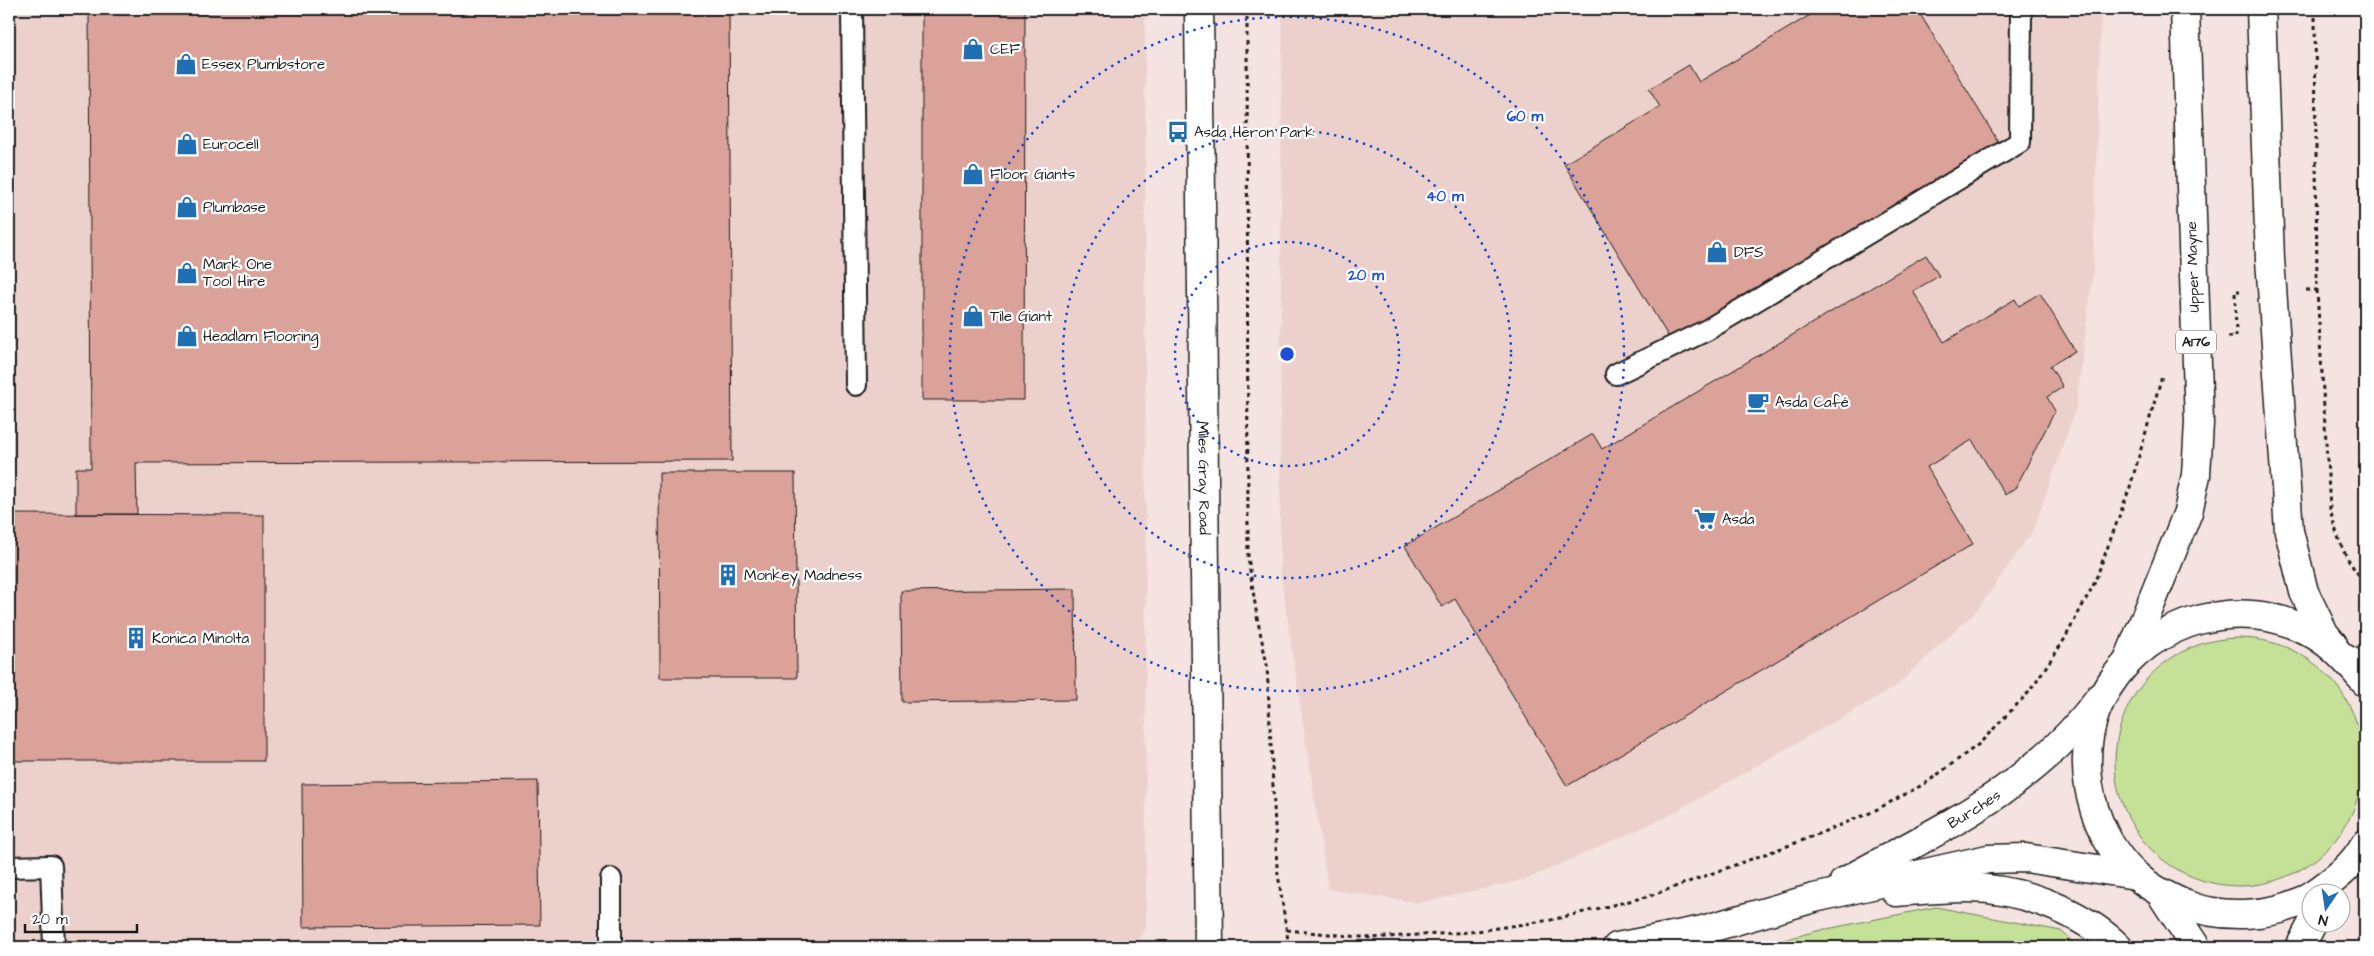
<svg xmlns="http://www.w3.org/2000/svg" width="2374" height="956" viewBox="0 0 2374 956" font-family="'Architects Daughter',sans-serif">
<rect width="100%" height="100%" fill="#f4e3e0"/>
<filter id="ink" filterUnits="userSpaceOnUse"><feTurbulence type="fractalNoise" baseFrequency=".02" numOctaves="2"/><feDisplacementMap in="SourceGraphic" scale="10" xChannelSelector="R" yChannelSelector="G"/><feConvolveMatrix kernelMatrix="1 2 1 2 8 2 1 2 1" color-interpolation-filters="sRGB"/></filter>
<g filter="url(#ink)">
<!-- built -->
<path fill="#ecd0cb" d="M9 9H1145L1146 928 1131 947H9Z
M1282 9H2101L2093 272 2076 408 2034 529 1977 610 1895 687 1666 817 1527 879 1420 903 1328 889 1280 570Z"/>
<!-- green -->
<path fill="#c5e097" stroke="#707e5a" d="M2115 762a124 124 0 1 1 248 0a124 124 0 1 1-248 0Z
M1936 907 2061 931 2078 947H1757L1817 931Z"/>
<!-- building -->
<path fill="#dba299" stroke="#1c1c1c" d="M89 9H729L732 461 136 463 137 514H76V468H91Z
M922 9H1025L1024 400H922Z
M1804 9H1820L1808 16Z
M1820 9H1917L1999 143 1671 341 1564 164 1660 107 1649 89 1689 65 1699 82Z
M1926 255 1939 276 1913 291 1944 342 2015 299 2019 306 2040 293 2075 351 2050 366 2063 387 2047 397 2055 411 2016 487 2005 495 1972 440 1927 467 1973 544 1567 786 1455 599 1442 607 1405 546 1593 434 1602 449Z
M659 473H795L797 678H660Z
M9 514 264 515V761H9Z
M1075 589 1076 700 902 702 901 591Z
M538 781 540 925 303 927 302 784Z"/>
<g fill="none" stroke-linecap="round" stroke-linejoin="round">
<!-- lane casing -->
<g stroke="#1c1c1c" stroke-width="24">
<path id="lane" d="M852 9 856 385
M1616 374 1707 330 2020 142 2021 9
M9 867 51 866 54 947
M611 947V879"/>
</g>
<!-- secondary casing -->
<g stroke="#1c1c1c" stroke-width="31">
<g id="secondary">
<path id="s1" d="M1199 9 1209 947"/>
<path id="s2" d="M1844 882C1940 828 2033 789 2100 697"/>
<path d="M1896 892C1920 890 1944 888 1968 888 2020 888 2081 911 2118 947"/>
<path d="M1617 947 1703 930 1814 898 1988 859 2026 858 2136 875"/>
</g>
</g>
<!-- primary casing -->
<g stroke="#1c1c1c" stroke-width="31">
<path id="primary" d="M2261 9 2270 259 2289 531 2304 592 2324 633 2333 644
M2129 658 2188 512 2196 475 2199 423 2185 9
M2161 894 2196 947
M2314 894C2334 880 2353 866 2365 844
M2312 895C2278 918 2220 919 2184 904 2166 896 2150 888 2135 875 2086 829 2070 746 2108 687 2151 619 2242 593 2313 634 2334 646 2349 664 2365 682
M2300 947 2312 924"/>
</g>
<!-- highway casing -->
<g stroke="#1c1c1c" stroke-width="31">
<path id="highway" d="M2345 659 2365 668
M2359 854 2365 852"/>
</g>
<!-- path -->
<path stroke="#1c1c1c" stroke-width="3" stroke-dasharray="4 4" stroke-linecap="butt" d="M1247 9 1248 557 1257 617 1267 665 1277 867 1289 947
M2306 290H2317L2315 9
M2317 290 2330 509C2337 537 2345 561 2365 582
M2228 337H2236L2235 291H2240
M1287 930 1371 938 1470 932 1551 920 1650 896 1801 841 1872 812 1926 783 1979 744 2029 692 2064 640 2094 584 2130 487 2162 376"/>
<!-- lane -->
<use href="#lane" stroke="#fff" stroke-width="20"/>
<!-- secondary -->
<use href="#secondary" stroke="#fff" stroke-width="28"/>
<!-- primary -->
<use href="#primary" stroke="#fff" stroke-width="28"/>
<!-- highway -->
<use href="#highway" stroke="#fff" stroke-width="28"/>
</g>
</g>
<!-- distance rings -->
<g fill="none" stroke="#1d4ed8" stroke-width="2.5" stroke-dasharray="2.5 5">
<circle cx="1287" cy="354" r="112"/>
<circle cx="1287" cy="354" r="224"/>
<circle cx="1287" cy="354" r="337"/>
</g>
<!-- icons -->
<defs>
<g id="shop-bare" transform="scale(1.725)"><path d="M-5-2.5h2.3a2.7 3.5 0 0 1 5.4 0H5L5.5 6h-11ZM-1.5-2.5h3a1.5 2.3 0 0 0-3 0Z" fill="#1f6fb2" stroke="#fff" stroke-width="2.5" paint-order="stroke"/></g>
<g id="bus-bare" transform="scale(1.725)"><path d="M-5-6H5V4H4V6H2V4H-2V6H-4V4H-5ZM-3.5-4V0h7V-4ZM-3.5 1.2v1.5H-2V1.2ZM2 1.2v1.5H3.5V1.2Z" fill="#1f6fb2" stroke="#fff" stroke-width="2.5" paint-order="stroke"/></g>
<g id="cafe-bare" transform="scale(1.725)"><path d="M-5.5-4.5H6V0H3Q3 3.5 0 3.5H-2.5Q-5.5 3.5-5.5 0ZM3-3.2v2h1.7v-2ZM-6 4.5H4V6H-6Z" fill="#1f6fb2" stroke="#fff" stroke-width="2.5" paint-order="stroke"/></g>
<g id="supermarket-bare" transform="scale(1.725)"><path d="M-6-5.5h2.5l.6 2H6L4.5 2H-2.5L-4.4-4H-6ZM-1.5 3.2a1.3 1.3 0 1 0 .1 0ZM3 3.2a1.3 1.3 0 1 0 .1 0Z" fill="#1f6fb2" stroke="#fff" stroke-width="2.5" paint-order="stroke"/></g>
<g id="building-bare" transform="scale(1.725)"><path d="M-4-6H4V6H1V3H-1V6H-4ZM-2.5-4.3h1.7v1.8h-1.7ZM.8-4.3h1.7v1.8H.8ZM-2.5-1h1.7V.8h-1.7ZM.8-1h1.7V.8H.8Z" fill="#1f6fb2" stroke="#fff" stroke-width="2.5" paint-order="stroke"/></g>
</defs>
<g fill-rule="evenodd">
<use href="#shop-bare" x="973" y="49"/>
<use href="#shop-bare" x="186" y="64"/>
<use href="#bus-bare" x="1178" y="132"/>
<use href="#shop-bare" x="187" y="144"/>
<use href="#shop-bare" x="973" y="174"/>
<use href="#shop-bare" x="187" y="207"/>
<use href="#shop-bare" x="1717" y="252"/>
<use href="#shop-bare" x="187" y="273"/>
<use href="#shop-bare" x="973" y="316"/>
<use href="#shop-bare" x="187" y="336"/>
<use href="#cafe-bare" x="1758" y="402"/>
<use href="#supermarket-bare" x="1705" y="519"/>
<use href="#building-bare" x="728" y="575"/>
<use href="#building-bare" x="136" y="638"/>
</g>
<g text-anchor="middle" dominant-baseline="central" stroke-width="4.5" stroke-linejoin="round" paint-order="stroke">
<!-- shield labels -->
<rect fill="#fff" stroke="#606060" stroke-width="1" x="2176" y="330.5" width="40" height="23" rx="4"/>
<g font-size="14" font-weight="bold" fill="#1c1c1c">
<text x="2196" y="342">A176</text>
</g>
<!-- poi labels -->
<g font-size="15" fill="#1c1c1c" stroke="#fff" text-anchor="start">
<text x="990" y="49">CEF</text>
<text x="202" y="64">Essex Plumbstore</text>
<text x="1194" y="132">Asda Heron Park</text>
<text x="203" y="144">Eurocell</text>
<text x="990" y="174">Floor Giants</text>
<text x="203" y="207">Plumbase</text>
<text x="1734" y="252">DFS</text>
<text x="203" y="264">Mark One<tspan x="203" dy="17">Tool Hire</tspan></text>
<text x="990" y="316">Tile Giant</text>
<text x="203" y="336">Headlam Flooring</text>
<text x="1775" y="402">Asda Café</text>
<text x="1722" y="519">Asda</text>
<text x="744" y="575">Monkey Madness</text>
<text x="152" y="638">Konica Minolta</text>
</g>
<!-- street labels -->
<g font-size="15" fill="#1c1c1c" stroke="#fff">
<text transform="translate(2193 267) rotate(-92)">Upper Mayne</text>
<text stroke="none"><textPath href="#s1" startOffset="469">Miles Gray Road</textPath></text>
<text stroke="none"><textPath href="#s2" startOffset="149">Burches</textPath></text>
</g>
</g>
<circle cx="1287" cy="354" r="8" fill="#1d4ed8" stroke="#fff" stroke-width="2.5"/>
<g font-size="15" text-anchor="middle" font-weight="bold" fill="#1d4ed8" stroke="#fff" stroke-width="4.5" stroke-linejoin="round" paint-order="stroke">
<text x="1525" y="121">60 m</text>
<text x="1445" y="201">40 m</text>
<text x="1366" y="280">20 m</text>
</g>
<!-- margin -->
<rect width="2374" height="956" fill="none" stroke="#fff" stroke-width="30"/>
<rect x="15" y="15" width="2344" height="926" fill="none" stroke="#1c1c1c" stroke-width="2" filter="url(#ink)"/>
<!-- north arrow -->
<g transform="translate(2326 908) rotate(193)"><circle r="24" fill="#ffffff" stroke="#a4a4a4"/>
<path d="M0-4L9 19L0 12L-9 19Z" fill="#1f6fb2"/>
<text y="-8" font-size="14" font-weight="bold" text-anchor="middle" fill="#1c1c1c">N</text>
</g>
<!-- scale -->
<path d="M25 924v8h112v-8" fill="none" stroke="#1c1c1c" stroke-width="2.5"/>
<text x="32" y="924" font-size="15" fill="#1c1c1c" stroke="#ffffff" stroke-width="4" paint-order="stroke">20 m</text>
</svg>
